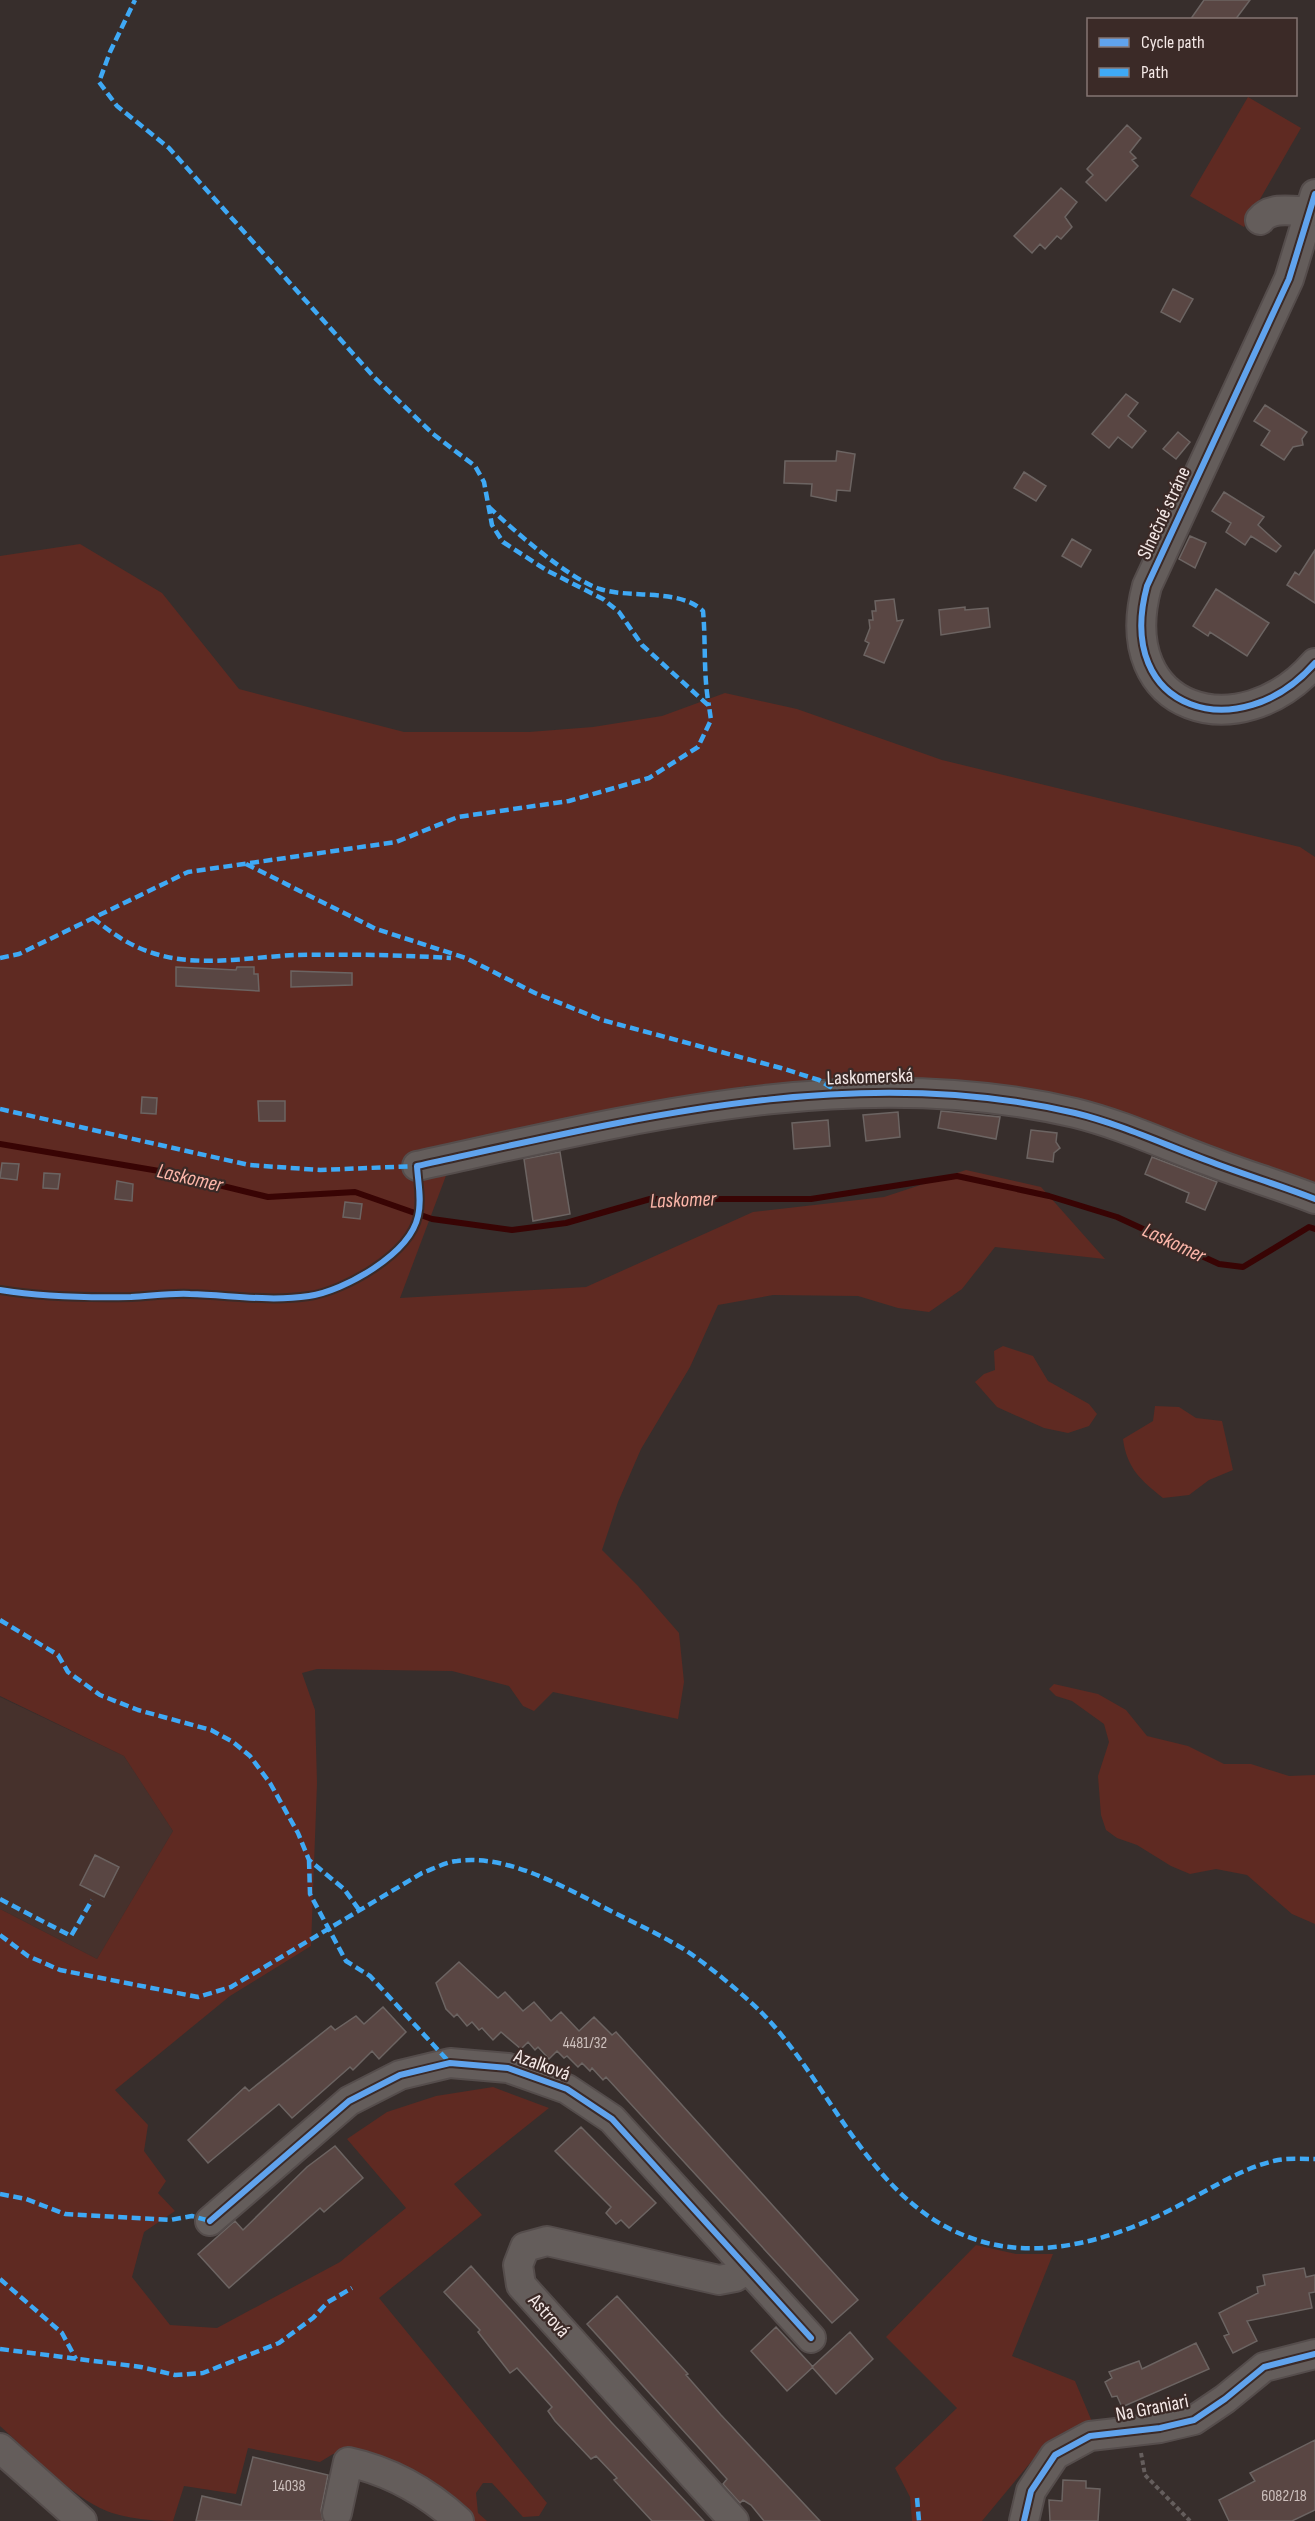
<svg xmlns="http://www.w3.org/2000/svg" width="1315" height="2521" viewBox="0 0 1315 2521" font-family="'Sofia Sans Condensed',sans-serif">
<rect width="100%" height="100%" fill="#372e2c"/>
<!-- built -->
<path fill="#46312c" d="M0 1697 124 1756 173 1831 97 1959 0 1909Z"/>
<!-- green -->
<path fill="#5f2a22" d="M1248 97 1301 128 1244 227 1190 196Z
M80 544 162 593 239 689 404 732H529L593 727 662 716 725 693 797 709 942 760 1300 847 1315 857V1189L1036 1095 969 1081 894 1078 744 1086 743 1105 450 1165 400 1298 586 1287 753 1212 884 1197 966 1170 1041 1187 1105 1259 995 1247 962 1289 929 1312 898 1308 858 1296 773 1295 718 1305 690 1367 641 1449 618 1502 602 1550 638 1586 679 1633 684 1682 678 1719 553 1692 534 1711 523 1706 509 1686 452 1671 317 1669 302 1673 315 1710 317 1783 311 1946 230 1996 115 2090 148 2125 144 2151 166 2181 158 2193 175 2211 144 2232 132 2277 170 2325 217 2328 340 2262 406 2208 347 2139 387 2112 436 2096 493 2087 549 2108 454 2184 482 2215 379 2298 547 2503 539 2516 523 2517 492 2483H483L476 2493 478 2513 487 2521H465L352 2451 333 2454 320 2462 248 2448 236 2494 184 2486 173 2521C151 2521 120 2518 100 2508 63 2489 31 2454 0 2426V1909L97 1959 173 1831 124 1756 0 1696V556Z
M1003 1346 1033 1356 1048 1381 1089 1404 1097 1414 1089 1426 1068 1433 1044 1428 997 1407 975 1382 984 1374 995 1370 994 1351Z
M1155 1406 1179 1407 1196 1418 1222 1421 1233 1470 1209 1480 1189 1495 1163 1498C1141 1480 1127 1469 1123 1439L1153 1421Z
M1054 1684 1098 1694 1126 1710 1147 1736 1188 1746 1224 1764H1251L1289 1776 1315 1775V1924L1292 1914 1247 1875 1216 1869 1190 1874 1171 1866 1137 1845 1117 1838 1106 1830 1101 1815 1098 1776 1109 1742 1104 1724 1072 1701 1056 1696 1049 1689Z
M976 2245 1016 2254H1053L1012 2356 1075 2381 1093 2424 1064 2432 1040 2451 982 2521H912L910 2497 895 2468 957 2408 886 2337Z"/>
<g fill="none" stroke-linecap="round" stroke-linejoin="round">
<!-- stream -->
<path stroke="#380404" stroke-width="6" d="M0 1144 165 1172 268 1197 355 1192 432 1219 512 1230 566 1223 650 1199H811L957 1176 1049 1196 1117 1217 1219 1264 1243 1267 1309 1227 1315 1229"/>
</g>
<!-- building -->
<path fill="#594643" stroke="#6c6462" stroke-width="1.5" d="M1204 0H1250L1235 20H1190Z
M1127 125 1141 138 1130 152 1136 158 1132 160 1138 166 1106 201 1086 182 1093 175 1087 169Z
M1061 188 1077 202 1065 217 1072 227 1061 239 1057 236 1045 249 1040 244 1032 253 1014 236Z
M1173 289 1193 299 1180 322 1161 312Z
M1126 394 1138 403 1128 416 1146 431 1132 448 1118 437 1109 448 1092 434Z
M1265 405 1307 432 1302 439 1303 445 1293 447 1284 460 1261 445 1270 431 1254 421Z
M1178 432 1190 442 1176 459 1163 449Z
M837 451 855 454 850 491 837 490 836 501 811 496 812 484 784 483 785 461H836Z
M1024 472 1046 486 1036 501 1014 488Z
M1224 492 1264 517 1258 525 1281 546 1276 552 1251 536 1245 545 1226 532 1231 523 1212 511Z
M1190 536 1206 543 1195 568 1179 559Z
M1072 539 1091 550 1081 567 1062 556Z
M1315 550V603L1287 585 1295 572 1299 575Z
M1216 589 1269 623 1247 656 1210 632 1208 636 1193 626Z
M894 599 897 621 903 620 884 663 864 655 869 643 865 641 870 628 869 620H873L872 611H876L875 601Z
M965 607V610L988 608 990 627 941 635 939 610Z
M176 967 236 970 237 967H254V974H258L259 991 176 986Z
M291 971 352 973V985L291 987Z
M142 1097 157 1098 156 1114 141 1113Z
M258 1101H285V1121H259Z
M941 1111 1000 1117 996 1139 938 1128Z
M898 1112 900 1137 866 1141 863 1115Z
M828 1120 830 1146 794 1149 792 1123Z
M1031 1130 1057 1133 1056 1142 1060 1148 1054 1153 1053 1162 1027 1158Z
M560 1152 570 1214 533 1221 524 1159Z
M1152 1157 1217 1182 1205 1210 1186 1202 1189 1193 1145 1174Z
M2 1163 19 1164 17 1180 0 1178Z
M44 1173 60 1174 58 1189 43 1188Z
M117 1181 133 1184 132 1201 115 1199Z
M345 1202 362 1204 360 1219 343 1217Z
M95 1855 119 1867 104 1897 80 1885Z
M459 1962 498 1998 505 1992 523 2011 534 2002 551 2021 561 2012 579 2031 594 2017 612 2035 616 2032 858 2300 832 2323 606 2077 603 2080 592 2068 590 2071 582 2063 578 2067 567 2056 564 2058 557 2051 549 2059 538 2047 535 2050 528 2042 521 2049 501 2032 493 2040 482 2028 479 2030 472 2022 467 2026 457 2014 454 2017 446 2009 436 1983Z
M383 2007 406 2032 379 2059 372 2051 353 2070 350 2067 292 2118 279 2104 208 2163 188 2140 245 2087 249 2091 331 2026 335 2030 356 2016 364 2024Z
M581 2127 656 2203 629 2228 621 2220 616 2224 606 2213 611 2207 555 2151Z
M335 2146 363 2178 324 2212 320 2208 229 2288 198 2254 235 2221 243 2230 307 2167Z
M471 2266 612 2423 704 2521H652L614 2480 617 2478 596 2456 591 2459 555 2421 548 2411 552 2407 517 2368 510 2373 478 2332 480 2330 444 2292Z
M1304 2268 1306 2277 1315 2275V2292L1309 2293 1312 2308 1247 2321 1257 2341 1233 2353 1224 2336 1229 2334 1219 2313 1258 2293 1257 2287 1265 2285 1263 2275Z
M617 2296 688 2374 686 2375 721 2415 820 2521H764L751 2505 743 2500 740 2503 723 2484 727 2479 587 2324Z
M776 2327 813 2367 787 2391 751 2351Z
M850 2332 873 2359 836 2394 812 2367Z
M1196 2343 1209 2369 1122 2407 1117 2396 1112 2397 1105 2382 1112 2378 1109 2372 1139 2361 1142 2369Z
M1315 2440V2510L1292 2521H1229L1219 2500 1255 2481 1250 2473Z
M253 2457 328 2475 321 2510 323 2521H196L202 2496 241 2505Z
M1063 2480 1086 2481V2488L1100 2489 1098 2521H1050L1049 2500 1062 2501Z"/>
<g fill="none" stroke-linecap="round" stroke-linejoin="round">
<!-- minor casing -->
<g stroke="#554d4c" stroke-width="32">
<path id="minor" d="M1315 194 1289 279 1147 586C1113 712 1240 749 1315 663
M1260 220C1271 206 1293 211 1310 212
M417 1166C632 1119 855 1061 1075 1113 1120 1124 1163 1144 1206 1160 1242 1174 1279 1185 1315 1199
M210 2221 349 2101 400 2075 450 2063 508 2068 567 2089 612 2119 811 2338
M0 2448 82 2521
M337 2513 348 2462C390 2471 427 2492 459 2521
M734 2521 521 2285 518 2265 525 2247 547 2241 719 2280 735 2277 748 2269
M1024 2521 1031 2491 1055 2455 1090 2436 1160 2428 1194 2420 1225 2399 1264 2367 1315 2354"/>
</g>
<!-- path -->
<path stroke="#655e5d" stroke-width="4" stroke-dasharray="4.5 3" stroke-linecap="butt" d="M1141 2453 1145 2475 1190 2521"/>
<!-- minor -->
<use href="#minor" stroke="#645d5b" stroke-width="28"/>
<!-- quiet -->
<path stroke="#3fa9f5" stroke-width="4.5" stroke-dasharray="9 4.5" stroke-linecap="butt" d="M489 507C514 531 569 579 600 589 632 599 679 588 703 611 706 643 703 674 709 706
M246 864 376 929 466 958 535 993 602 1020 781 1068 819 1080 841 1094
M93 918C109 931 127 944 147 951 194 969 248 957 296 955 348 954 400 955 451 958
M0 958 19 954 188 872 396 842 458 817 569 801 649 778 698 747 711 720 709 706 642 645 619 612 603 599 546 570 503 542 492 525 484 482 475 466 433 434 374 377 169 148 117 106 99 82 110 52 135 0
M0 1109 249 1165 320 1170 417 1166V1172
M0 1620 58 1655 68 1672 100 1695 138 1710 211 1730 233 1742 250 1756 270 1783 298 1833 309 1860 344 1889 360 1911
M309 1860 310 1894 346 1961 370 1976 450 2063
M0 1899 71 1936 92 1900
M0 1935 28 1956 60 1970 198 1997 231 1987 422 1873C433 1869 446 1862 457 1861 502 1855 548 1879 588 1899 619 1916 652 1930 682 1948 702 1960 744 1995 761 2012 833 2085 870 2206 977 2240 1041 2261 1114 2239 1172 2209 1206 2192 1240 2168 1278 2160 1289 2158 1303 2159 1315 2159
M0 2194 26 2199 65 2214 170 2220 192 2216 210 2221
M0 2279 62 2333 76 2359
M0 2349 141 2367 175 2375 203 2373 279 2343 313 2318 328 2302 352 2288
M917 2498 919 2521"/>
<!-- cycleway casing -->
<g stroke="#3b2a27" stroke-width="10">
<path id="cycleway" d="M1315 194 1289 279 1147 586C1113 712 1240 749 1315 663
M0 1290C44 1297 87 1298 131 1297 151 1296 171 1293 190 1294 230 1295 269 1302 309 1296 344 1291 410 1254 418 1216 422 1200 418 1183 417 1166 632 1119 855 1061 1075 1113 1120 1124 1163 1144 1206 1160 1242 1174 1279 1185 1315 1199
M210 2221 349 2101 400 2075 450 2063 508 2068 567 2089 612 2119 811 2338
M1024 2521 1031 2491 1055 2455 1090 2436 1160 2428 1194 2420 1225 2399 1264 2367 1315 2354"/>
</g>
<!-- cycleway -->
<use href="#cycleway" stroke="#60a3ed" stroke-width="6"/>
</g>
<g text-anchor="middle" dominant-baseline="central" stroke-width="4.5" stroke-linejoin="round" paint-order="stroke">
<!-- number labels -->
<g font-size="16" fill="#cdc0bd">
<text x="585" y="2043">4481/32</text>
<text x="289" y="2486">14038</text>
<text x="1284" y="2496">6082/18</text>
</g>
<!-- street labels -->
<g font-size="20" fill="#f4e8e6" stroke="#3b2a27">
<text transform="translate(1164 513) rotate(-65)">Slnečné stráne</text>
<text transform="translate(870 1077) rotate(-2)">Laskomerská</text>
<text transform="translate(542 2065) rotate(20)">Azalková</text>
<text transform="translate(549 2316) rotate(48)">Astrová</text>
<text transform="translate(1152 2408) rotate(-11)">Na Graniari</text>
</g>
<!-- water labels -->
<g font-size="21" font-style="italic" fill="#fcb6a9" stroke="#3b2a27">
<text transform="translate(190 1178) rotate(13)">Laskomer</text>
<text transform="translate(683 1200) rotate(-2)">Laskomer</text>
<text transform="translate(1174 1243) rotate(25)">Laskomer</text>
</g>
</g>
<!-- legend -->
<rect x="1087" y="18" width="210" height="78" fill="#3b2a27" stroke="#857673" stroke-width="1.5"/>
<rect x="1099" y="38" width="30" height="9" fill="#60a3ed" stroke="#857673" stroke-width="1.5"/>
<text x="1141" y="48" font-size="18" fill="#f4e8e6">Cycle path</text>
<rect x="1099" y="68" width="30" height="9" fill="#3fa9f5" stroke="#857673" stroke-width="1.5"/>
<text x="1141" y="78" font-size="18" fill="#f4e8e6">Path</text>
</svg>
